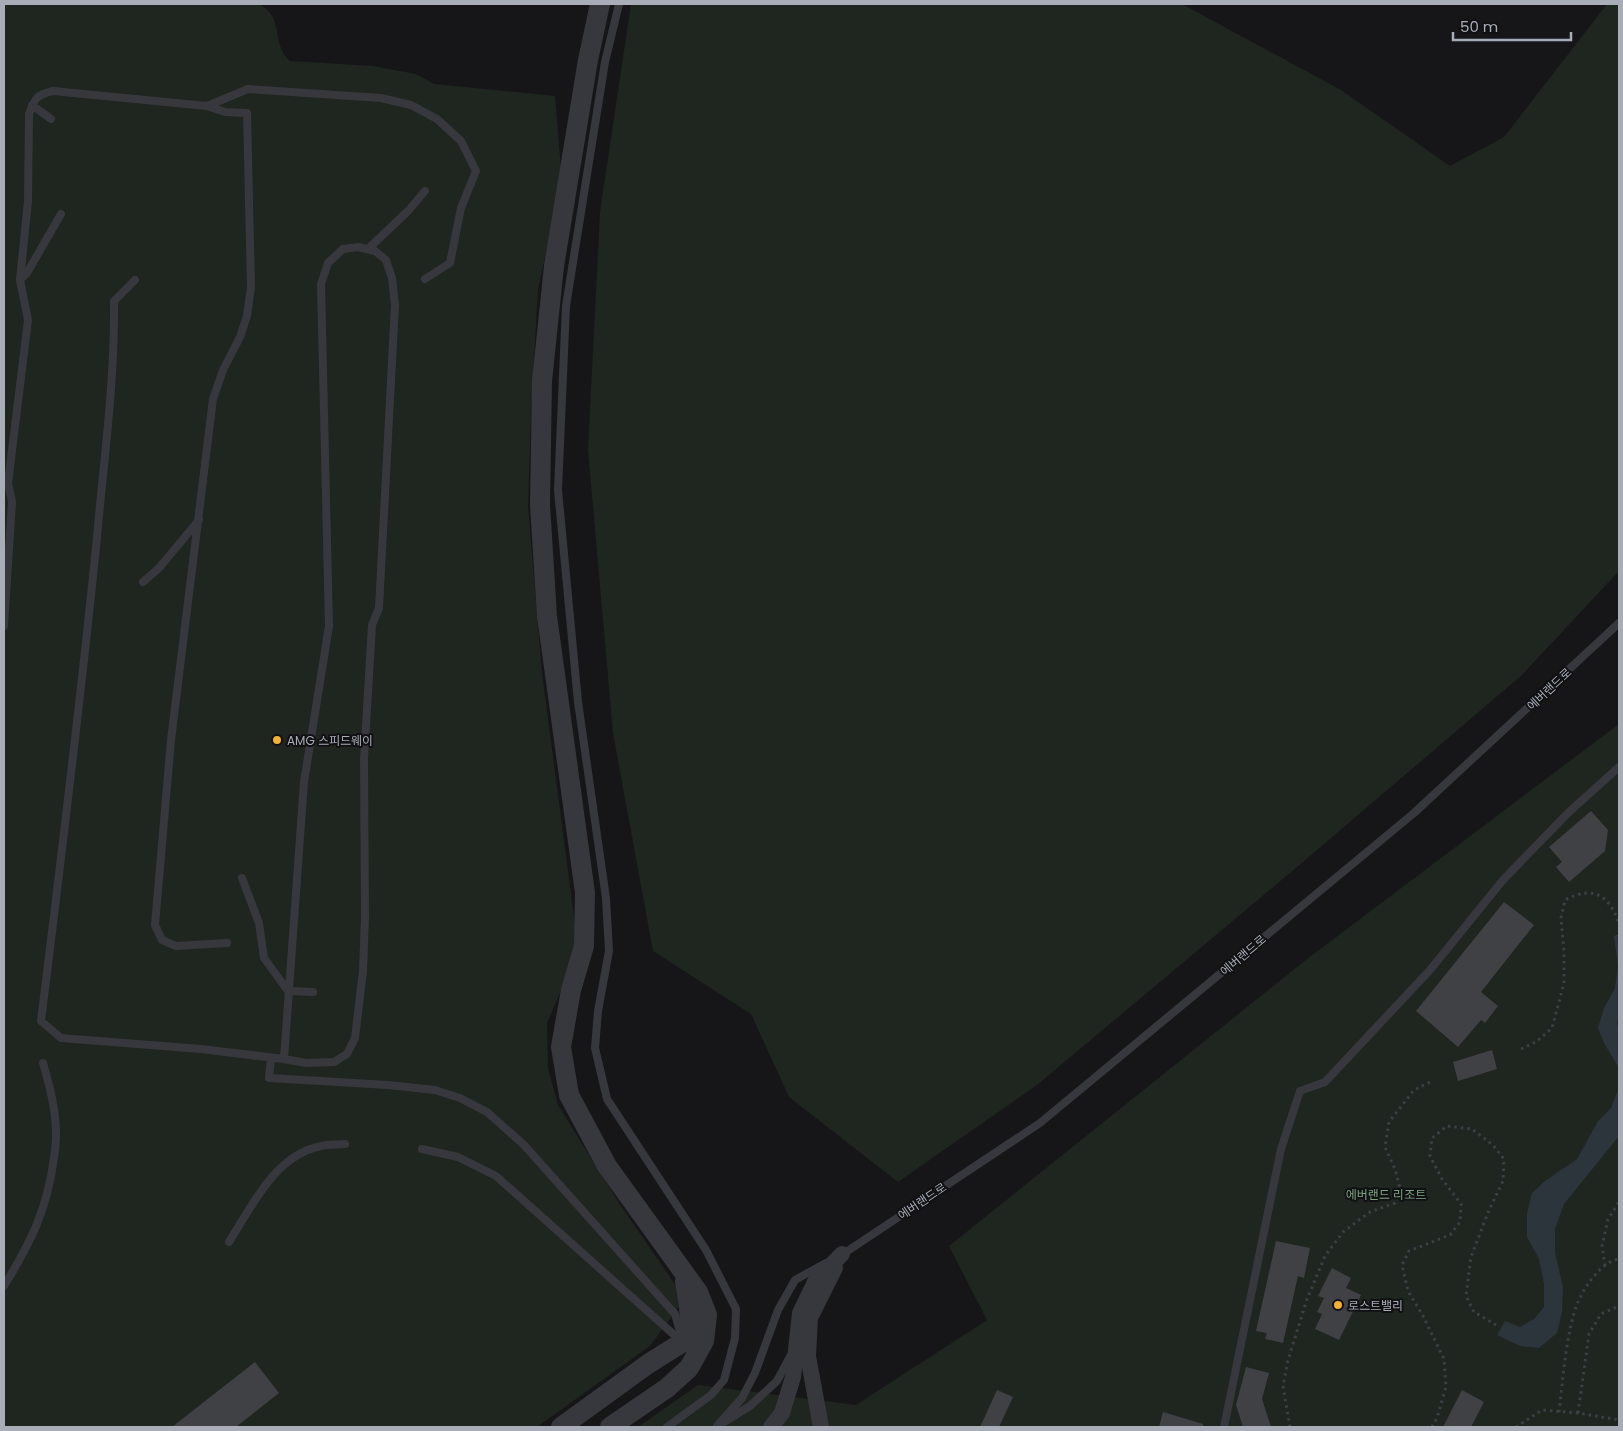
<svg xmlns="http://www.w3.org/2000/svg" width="1623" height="1431" viewBox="0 0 1623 1431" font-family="Poppins,'Noto Sans KR',sans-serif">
<rect width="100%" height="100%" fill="#161618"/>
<!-- green -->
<path fill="#1e261f" d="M4 4H260C264 7 269 11 272 16 280 30 275 48 290 61L373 66 416 74 434 84 555 96 562 181 538 289 531 415 528 506 542 673 577 939 560 993 547 1023 548 1068 558 1105 619 1203 685 1299 650 1346 537 1427H4Z
M631 4H1182L1341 90 1450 166 1504 137 1607 4H1619V571L1522 675 1297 867 1037 1085 898 1182 789 1097 751 1014 653 951 613 733 588 450 600 212Z
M1619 724V1427H638L698 1385 856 1405 987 1320 949 1246 1307 959Z"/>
<!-- water -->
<path fill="#2c353c" d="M1619 934V1015L1617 1023 1619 1033V1136L1564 1204 1555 1229V1253L1563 1287 1562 1312 1557 1333 1539 1348 1520 1346 1497 1335 1505 1321 1520 1327 1534 1319 1544 1307V1284L1539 1259 1527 1237V1213L1532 1193 1545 1181 1577 1159 1598 1121 1611 1108 1618 1090 1619 1068 1604 1043 1598 1028 1604 1008 1615 988 1618 966 1614 936Z"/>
<!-- building -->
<path fill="#404145" d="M1591 811 1608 830 1605 851 1569 882 1556 867 1562 862 1549 847Z
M1504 902 1534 925 1481 992 1498 1006 1485 1023 1481 1020 1458 1047 1416 1011Z
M1492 1050 1497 1069 1458 1081 1453 1062Z
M1276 1241 1310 1248 1304 1278 1298 1276 1283 1343 1265 1339 1267 1333 1256 1331Z
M1332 1268 1351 1278 1346 1288 1361 1295 1339 1340 1315 1329 1322 1314 1317 1312 1324 1298 1318 1296Z
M255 1362 279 1393 236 1427H172Z
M1246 1367 1269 1373 1262 1399 1271 1427H1243L1236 1405Z
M997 1390 1013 1397 999 1427H980Z
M1462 1390 1484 1402 1471 1427H1443Z
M1163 1412 1203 1424V1427H1159Z"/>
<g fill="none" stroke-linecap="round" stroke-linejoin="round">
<!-- path -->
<path stroke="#3d3f44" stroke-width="3" stroke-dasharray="2.5 4" stroke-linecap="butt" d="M1521 1049 1536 1042 1552 1028 1564 983V951L1561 918 1565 900C1593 885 1609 895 1619 923
M1605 1266 1602 1246 1608 1219 1619 1202
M1559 1412C1563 1380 1566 1331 1578 1302 1585 1286 1601 1262 1619 1259
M1578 1413 1589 1334 1601 1314 1619 1306
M1290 1427 1283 1386 1288 1360 1307 1299 1325 1256 1343 1232 1370 1212 1395 1203 1400 1188 1395 1169 1385 1147 1389 1122 1414 1090 1432 1081
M1432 1427 1437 1418 1446 1387 1444 1359 1423 1316 1408 1291 1402 1265 1409 1251 1450 1235 1460 1222 1461 1204 1442 1179 1430 1156 1432 1138 1447 1126 1472 1129 1493 1145 1504 1159 1503 1181 1489 1210 1471 1257 1466 1296 1474 1312 1496 1325
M1516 1427 1542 1410 1578 1413 1619 1420"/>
<!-- service -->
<path stroke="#37383d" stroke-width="8" d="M619 4 605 62 566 306 558 490 578 702 606 898 609 951 598 1011 595 1048 607 1099 706 1250 736 1309 735 1338 724 1380 711 1395 667 1427
M32 105 51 119
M207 106 248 89 381 98 411 105 437 119 461 141 476 171 461 208 450 263 425 279
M368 249 409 210 425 191
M20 280 27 273 61 214
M135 280 114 301C115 380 104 459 97 537 81 699 61 860 41 1021L61 1038 201 1049 284 1059 304 782 329 626 321 284 328 263 343 249 358 247 375 251 386 260 392 278 395 305 379 608 372 625 364 759 365 917 363 971 355 1038 347 1054 334 1062 306 1063 284 1059
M143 582 159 568 199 520
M4 626 12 502 8 483 28 320 20 280 28 201 29 114C35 98 36 95 53 91L207 106 225 112 247 113 251 287 247 316 240 337 223 370 213 399 171 740 155 925 162 940 176 946 227 943
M242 878 259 923 264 958 288 991 313 992
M271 1058 269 1078 388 1085 435 1090 460 1098 487 1112 524 1145 675 1314 681 1335
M422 1149 458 1157 496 1176 681 1341
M229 1242C252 1206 275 1155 321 1146 329 1144 337 1145 345 1144
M840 1256 1040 1123 1414 813 1619 623
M4 1286C31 1242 47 1210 54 1158 55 1151 56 1143 56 1135 56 1110 50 1087 43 1063
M724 1422 750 1406 777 1381 791 1355
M717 1426 742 1398 755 1373 778 1310 795 1280 826 1263
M1224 1427 1281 1149 1300 1091 1325 1082 1430 970 1503 880 1568 813 1619 767"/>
<!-- minor -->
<path stroke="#37383d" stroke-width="16" d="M771 1427 782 1413 793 1377 800 1313 815 1282 842 1254
M821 1427 808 1356 810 1318 835 1268"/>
<!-- tertiary -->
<path stroke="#37383d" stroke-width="20" d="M600 4 588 60 554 266 542 381 540 505 547 616 585 893 584 946 571 990 561 1047 569 1095 607 1166 698 1292 707 1315 704 1341 689 1368 667 1388 610 1427
M561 1427 648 1364 683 1342 690 1324 689 1306 685 1281"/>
</g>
<!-- markers -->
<g fill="#f2b134" stroke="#111113" stroke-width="2">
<circle cx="277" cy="740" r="5"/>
<circle cx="1338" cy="1305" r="5"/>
</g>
<g text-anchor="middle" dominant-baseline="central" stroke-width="4" stroke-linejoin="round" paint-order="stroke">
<!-- street labels -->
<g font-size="12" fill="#a8adb8" stroke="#111113">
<text transform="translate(1549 689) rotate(-43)">에버랜드로</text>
<text transform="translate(1243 955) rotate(-40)">에버랜드로</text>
<text transform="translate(922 1201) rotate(-34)">에버랜드로</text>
</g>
<!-- poi labels -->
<g font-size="12" fill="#a8adb8" stroke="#111113" text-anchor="start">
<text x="287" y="740">AMG 스피드웨이</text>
<text x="1348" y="1305">로스트밸리</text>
</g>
<!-- park labels -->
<g font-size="12" fill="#7fa381" stroke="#111113">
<text x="1386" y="1194">에버랜드 리조트</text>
</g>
</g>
<!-- border -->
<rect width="1623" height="1431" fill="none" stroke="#a8adb8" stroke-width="10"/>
<!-- scale -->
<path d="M1453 32v8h118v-8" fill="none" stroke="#a8adb8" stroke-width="2.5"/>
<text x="1460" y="32" font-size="15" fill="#a8adb8" stroke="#111113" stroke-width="4" paint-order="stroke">50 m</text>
</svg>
